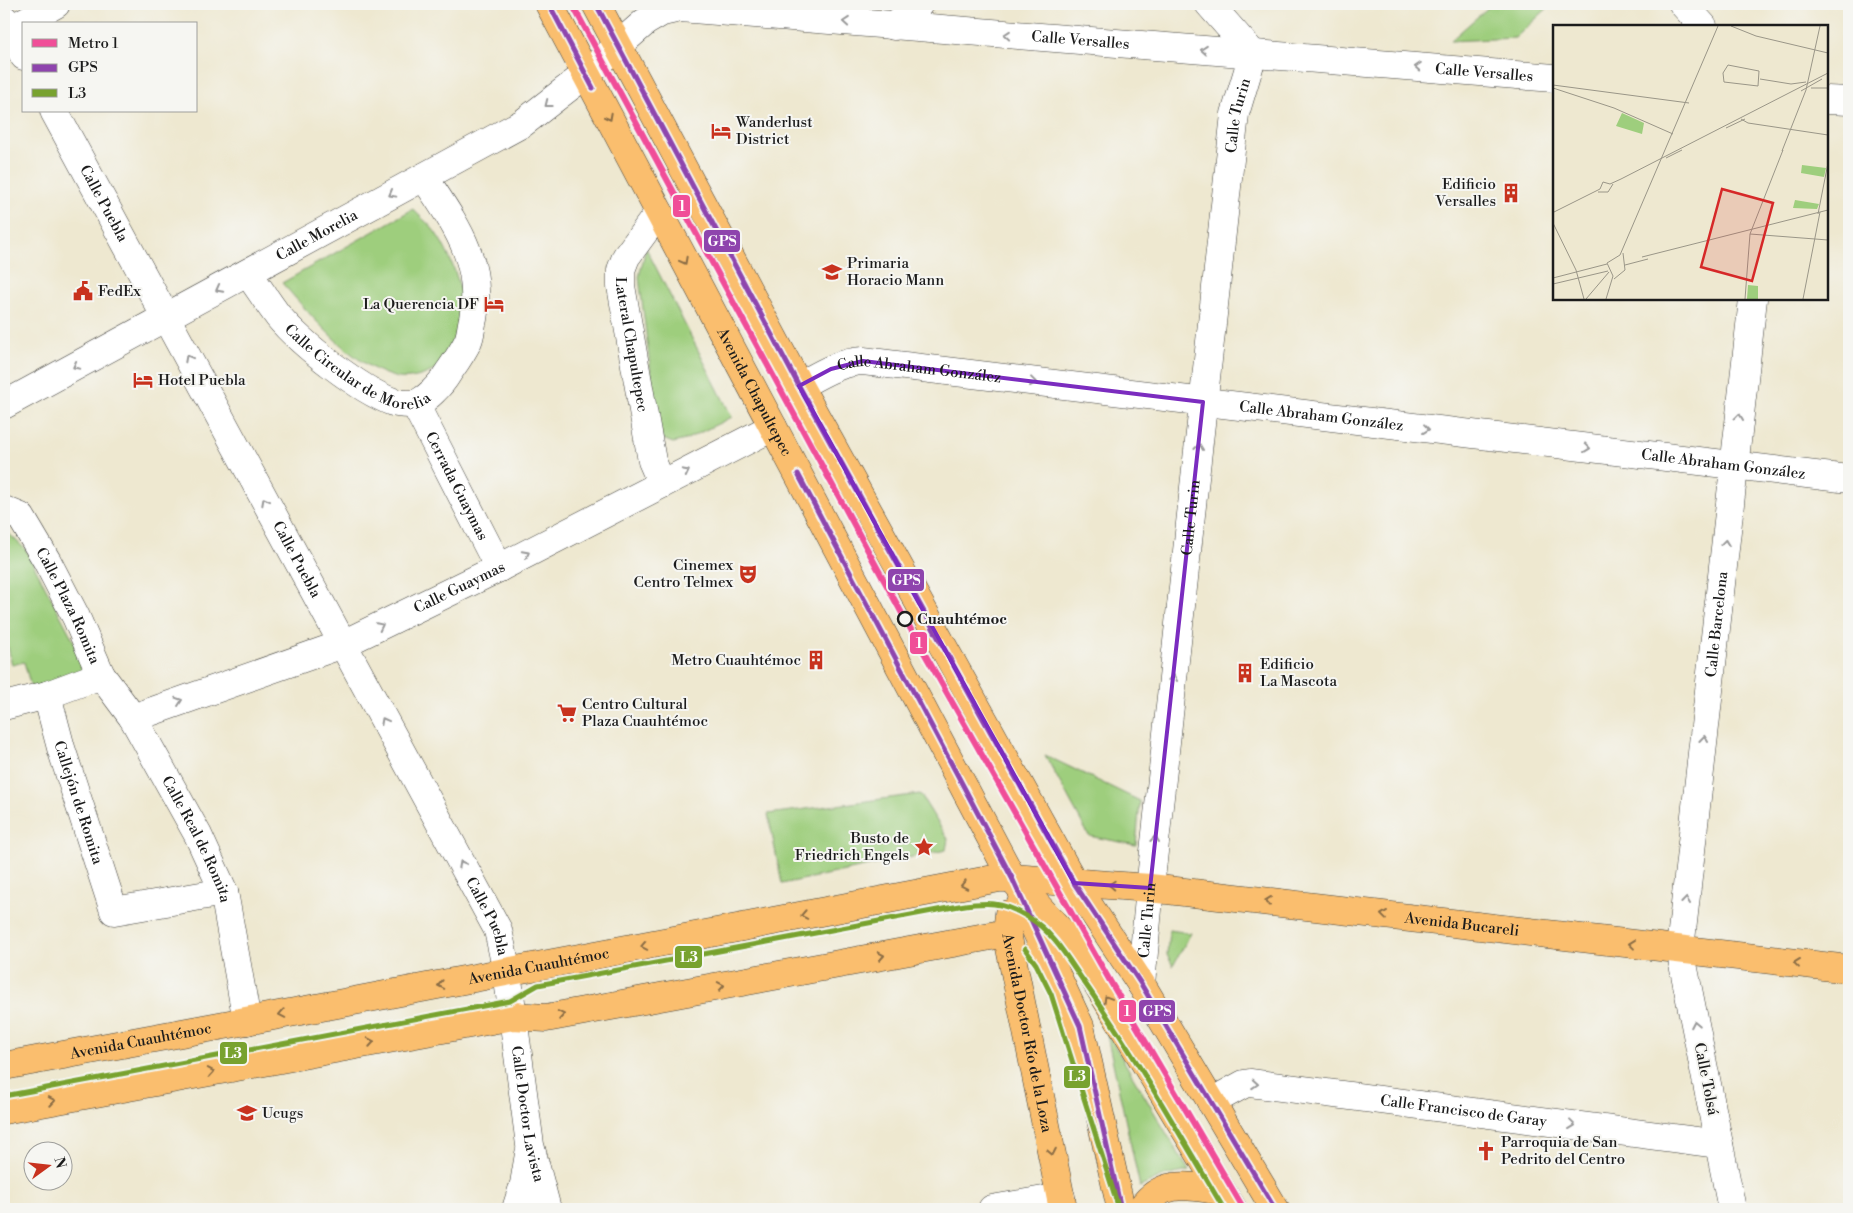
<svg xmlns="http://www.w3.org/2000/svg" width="1853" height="1213" font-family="'Libre Bodoni',serif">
<rect width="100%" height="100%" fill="#f6f6f2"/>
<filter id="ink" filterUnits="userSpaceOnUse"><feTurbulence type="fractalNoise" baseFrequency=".02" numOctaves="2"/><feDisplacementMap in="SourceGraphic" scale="10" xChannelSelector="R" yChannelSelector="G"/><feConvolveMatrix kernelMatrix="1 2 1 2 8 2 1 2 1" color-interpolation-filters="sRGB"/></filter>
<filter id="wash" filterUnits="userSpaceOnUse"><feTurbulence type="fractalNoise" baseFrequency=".0096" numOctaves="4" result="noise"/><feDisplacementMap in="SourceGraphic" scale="20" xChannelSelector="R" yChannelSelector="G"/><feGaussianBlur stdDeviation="1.12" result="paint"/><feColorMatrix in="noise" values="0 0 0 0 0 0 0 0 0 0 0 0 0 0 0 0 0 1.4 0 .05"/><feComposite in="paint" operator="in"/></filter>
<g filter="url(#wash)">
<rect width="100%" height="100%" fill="#eee8d0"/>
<g fill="#9ece7d" stroke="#5d754c">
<path d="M1492,4H1552L1515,38L1450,41Z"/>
<path d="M413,209C419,216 426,221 432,228C451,251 471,306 462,335C458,348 447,359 437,368C426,376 407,381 394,377C351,365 311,315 282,283Z"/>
<path d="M646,248L732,417L685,440L673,443L663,439L658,430L639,277Z"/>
<path d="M4,529L26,550L91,674L32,691L24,662L12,665L8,647L4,648Z"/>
<path d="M1045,755L1140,801L1136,845L1089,836Z"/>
<path d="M920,794L948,839L946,850L782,884L768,814Z"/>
<path d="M1169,930L1191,933L1173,966L1167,955Z"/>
<path d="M1106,1031L1189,1171L1164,1176L1140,1187Z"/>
</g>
</g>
<g filter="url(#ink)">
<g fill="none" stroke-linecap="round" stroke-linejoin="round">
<defs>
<g id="minor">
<path d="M1683,4L1703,26"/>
<path d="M4,19L24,56"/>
<path d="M894,26L919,4"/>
<path d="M4,33L56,4"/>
<path d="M1827,100L1849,101"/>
<path id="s1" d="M54,111L498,930L507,972L530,1145L547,1209"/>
<path id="s2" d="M659,212L626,257L621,270V286L652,461L662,484"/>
<path id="s3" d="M248,273C258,287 268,303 278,316C301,344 360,390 393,402C398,404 406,404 412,404C424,404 442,383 448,373C455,363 463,352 468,341C471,334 471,326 473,319C484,261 454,223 424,177"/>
<path id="s4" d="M799,386C819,375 839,362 863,361L1849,479"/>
<path id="s5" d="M415,404L499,568"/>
<path id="s6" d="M4,405L523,123L586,74L645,22L662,12L680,8L1554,78"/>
<path id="s7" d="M4,510L21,517L47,561L76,617L101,675L47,695L4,706"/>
<path id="s8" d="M101,675L133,718L198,835L224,892L247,1021"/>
<path id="s9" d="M47,695L61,748L114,911L224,892"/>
<path id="s10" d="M133,718L343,644L499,568L773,427"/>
<path id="s11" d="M1141,984L1150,888L1235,114L1253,54L1209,4"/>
<path id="s12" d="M1211,1102L1244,1084L1250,1083L1719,1144"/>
<path d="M516,1209L524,1184L529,1154"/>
<path d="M992,1209L1061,1197"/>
<path id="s13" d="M1732,1209L1680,949L1753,299"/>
</g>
<g id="major">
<path id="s14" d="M549,4L1012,878L1075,947L1233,1209"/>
<path d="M596,4L799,386L1074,883L1141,984L1275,1209"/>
<path d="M1022,900L1080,1026L1121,1209"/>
<path id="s15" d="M1009,914L1007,933L1063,1209"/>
<path id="s16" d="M4,1066C336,1005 667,942 999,878H1012L1150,888L1849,969"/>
<path d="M4,1110L513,1016L546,1018L1007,933"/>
<path d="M1141,1209C1162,1178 1190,1186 1222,1191"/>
</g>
</defs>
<use href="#minor" stroke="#3c3b37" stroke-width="29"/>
<use href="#major" stroke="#3c3b37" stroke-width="29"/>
<use href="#minor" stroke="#fff" stroke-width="28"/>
<use href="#major" stroke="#fabe6e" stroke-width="28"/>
<defs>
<g id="bus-1">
<path d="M549,4L593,88"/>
<path d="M596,4L799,386L1074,883L1141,984L1275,1209"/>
<path d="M798,474L1012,878L1080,1026L1121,1209"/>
</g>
<g id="bus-2">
<path d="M1025,949L1036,964L1051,994L1119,1209"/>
<path d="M4,1096L510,1001L538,985L959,906C987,902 1002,901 1028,917C1052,931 1067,957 1082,979C1134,1053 1178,1132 1224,1209"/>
</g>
</defs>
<use href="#bus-1" stroke="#f6f6f2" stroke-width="9"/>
<use href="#bus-2" stroke="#f6f6f2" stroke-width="9"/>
<use href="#bus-1" stroke="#8e44ad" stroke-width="5"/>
<use href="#bus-2" stroke="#78a22f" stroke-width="5"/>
<defs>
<path id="metro-1" d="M572,4L905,619L1110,981L1244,1209"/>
</defs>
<use href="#metro-1" stroke="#f6f6f2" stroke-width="10"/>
<use href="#metro-1" stroke="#f04e98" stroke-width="6"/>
</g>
<defs><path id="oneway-chevron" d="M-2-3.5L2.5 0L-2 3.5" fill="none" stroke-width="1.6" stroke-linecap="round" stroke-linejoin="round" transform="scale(1.25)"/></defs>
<g stroke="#999">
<use href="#oneway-chevron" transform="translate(846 22) rotate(-175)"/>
<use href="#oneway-chevron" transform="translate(1007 35) rotate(-175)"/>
<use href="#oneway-chevron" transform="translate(1204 50) rotate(-175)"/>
<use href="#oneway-chevron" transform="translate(1418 67) rotate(-176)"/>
<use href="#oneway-chevron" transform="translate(548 104) rotate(142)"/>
<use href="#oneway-chevron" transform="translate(392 194) rotate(151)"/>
<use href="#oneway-chevron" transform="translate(219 289) rotate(152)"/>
<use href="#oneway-chevron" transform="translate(188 358) rotate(-118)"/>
<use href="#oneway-chevron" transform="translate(76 366) rotate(152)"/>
<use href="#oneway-chevron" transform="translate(1033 382) rotate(7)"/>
<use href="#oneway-chevron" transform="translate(1739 417) rotate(-84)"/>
<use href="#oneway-chevron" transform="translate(1426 429) rotate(7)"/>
<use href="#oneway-chevron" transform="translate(1199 447) rotate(-84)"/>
<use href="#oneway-chevron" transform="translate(1587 448) rotate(7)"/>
<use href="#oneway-chevron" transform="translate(686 472) rotate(-27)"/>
<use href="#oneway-chevron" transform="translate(265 501) rotate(-118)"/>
<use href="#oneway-chevron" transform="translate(1725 543) rotate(-84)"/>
<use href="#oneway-chevron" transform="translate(526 554) rotate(-27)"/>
<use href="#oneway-chevron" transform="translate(380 626) rotate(-26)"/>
<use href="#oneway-chevron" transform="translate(1173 678) rotate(-84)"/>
<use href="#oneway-chevron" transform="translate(179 701) rotate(-19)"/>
<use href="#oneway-chevron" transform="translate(384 721) rotate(-118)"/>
<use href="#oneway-chevron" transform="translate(1704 739) rotate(-84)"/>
<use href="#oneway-chevron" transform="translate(1155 839) rotate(-83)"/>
<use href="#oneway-chevron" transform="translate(462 864) rotate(-118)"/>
<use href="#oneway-chevron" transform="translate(1686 901) rotate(-84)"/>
<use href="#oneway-chevron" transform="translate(1695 1024) rotate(-101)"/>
<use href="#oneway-chevron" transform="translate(1255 1084) rotate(4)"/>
<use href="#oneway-chevron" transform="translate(1572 1125) rotate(7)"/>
</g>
<g stroke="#8b6d45">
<use href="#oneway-chevron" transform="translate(609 117) rotate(62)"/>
<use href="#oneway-chevron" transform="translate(684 261) rotate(62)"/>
<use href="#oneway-chevron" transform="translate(964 885) rotate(169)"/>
<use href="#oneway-chevron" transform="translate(1112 885) rotate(-177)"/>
<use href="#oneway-chevron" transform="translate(1268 901) rotate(-173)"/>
<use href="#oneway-chevron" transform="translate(804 915) rotate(169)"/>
<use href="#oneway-chevron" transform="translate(1384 915) rotate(-173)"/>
<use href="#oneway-chevron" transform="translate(1632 944) rotate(-173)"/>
<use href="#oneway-chevron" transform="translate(644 946) rotate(169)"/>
<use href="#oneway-chevron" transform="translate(881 956) rotate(-10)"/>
<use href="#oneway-chevron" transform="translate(1797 963) rotate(-173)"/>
<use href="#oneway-chevron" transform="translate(441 985) rotate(169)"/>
<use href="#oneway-chevron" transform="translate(721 986) rotate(-10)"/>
<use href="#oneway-chevron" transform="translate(1107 999) rotate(-121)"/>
<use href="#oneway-chevron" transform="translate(282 1014) rotate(169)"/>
<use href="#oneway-chevron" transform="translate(561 1015) rotate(-10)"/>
<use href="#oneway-chevron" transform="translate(371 1042) rotate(-10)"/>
<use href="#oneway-chevron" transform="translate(211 1072) rotate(-10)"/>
<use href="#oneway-chevron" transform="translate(52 1101) rotate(-10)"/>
<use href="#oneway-chevron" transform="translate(1052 1152) rotate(79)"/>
</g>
</g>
<path fill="none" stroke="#7b2cbf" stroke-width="4" stroke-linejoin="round" d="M863,361L1203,402L1150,888L1074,883L799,386L831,369Z"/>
<defs>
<symbol id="hotel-bare" viewBox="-9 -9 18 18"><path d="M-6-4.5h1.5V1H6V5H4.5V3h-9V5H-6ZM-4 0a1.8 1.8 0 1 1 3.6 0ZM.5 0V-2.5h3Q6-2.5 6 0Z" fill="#c8321e" stroke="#f6f6f2" stroke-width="2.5" paint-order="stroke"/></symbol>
<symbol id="building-bare" viewBox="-9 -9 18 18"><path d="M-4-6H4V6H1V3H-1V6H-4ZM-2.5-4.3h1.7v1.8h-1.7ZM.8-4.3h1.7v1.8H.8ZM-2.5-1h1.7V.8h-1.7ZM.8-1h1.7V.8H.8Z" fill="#c8321e" stroke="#f6f6f2" stroke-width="2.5" paint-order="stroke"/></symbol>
<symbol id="school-bare" viewBox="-9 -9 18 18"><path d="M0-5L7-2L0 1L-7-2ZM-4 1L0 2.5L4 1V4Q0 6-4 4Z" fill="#c8321e" stroke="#f6f6f2" stroke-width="2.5" paint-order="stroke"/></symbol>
<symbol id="civic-bare" viewBox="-9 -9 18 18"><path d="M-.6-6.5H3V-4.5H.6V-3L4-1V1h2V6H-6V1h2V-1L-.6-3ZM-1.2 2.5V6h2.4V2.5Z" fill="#c8321e" stroke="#f6f6f2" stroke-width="2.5" paint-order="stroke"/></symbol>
<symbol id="theatre-bare" viewBox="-9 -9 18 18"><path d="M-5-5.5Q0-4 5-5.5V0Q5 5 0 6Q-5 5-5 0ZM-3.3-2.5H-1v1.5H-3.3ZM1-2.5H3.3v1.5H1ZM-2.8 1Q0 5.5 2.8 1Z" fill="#c8321e" stroke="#f6f6f2" stroke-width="2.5" paint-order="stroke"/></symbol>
<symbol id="supermarket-bare" viewBox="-9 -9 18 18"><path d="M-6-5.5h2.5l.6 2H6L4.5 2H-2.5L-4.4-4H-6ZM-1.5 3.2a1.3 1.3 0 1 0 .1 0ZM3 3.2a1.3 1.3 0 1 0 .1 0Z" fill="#c8321e" stroke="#f6f6f2" stroke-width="2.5" paint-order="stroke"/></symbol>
<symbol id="sight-bare" viewBox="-9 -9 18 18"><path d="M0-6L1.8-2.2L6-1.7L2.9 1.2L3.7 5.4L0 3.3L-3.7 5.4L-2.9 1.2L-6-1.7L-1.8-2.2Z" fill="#c8321e" stroke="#f6f6f2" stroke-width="2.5" paint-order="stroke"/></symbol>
<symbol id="university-bare" viewBox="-9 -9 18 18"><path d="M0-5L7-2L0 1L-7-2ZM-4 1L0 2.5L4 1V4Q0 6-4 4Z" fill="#c8321e" stroke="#f6f6f2" stroke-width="2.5" paint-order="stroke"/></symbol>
<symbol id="church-bare" viewBox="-9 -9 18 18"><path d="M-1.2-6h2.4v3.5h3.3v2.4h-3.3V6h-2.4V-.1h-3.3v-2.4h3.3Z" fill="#c8321e" stroke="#f6f6f2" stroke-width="2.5" paint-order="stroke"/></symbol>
</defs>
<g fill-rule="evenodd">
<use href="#hotel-bare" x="707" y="117" width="28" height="28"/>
<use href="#building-bare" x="1497" y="179" width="28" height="28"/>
<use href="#school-bare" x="818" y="258" width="28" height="28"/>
<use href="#civic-bare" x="69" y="277" width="28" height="28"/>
<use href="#hotel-bare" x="480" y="290" width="28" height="28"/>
<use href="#hotel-bare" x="129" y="366" width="28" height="28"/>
<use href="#theatre-bare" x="734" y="560" width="28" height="28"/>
<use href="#building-bare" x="802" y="646" width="28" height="28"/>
<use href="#building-bare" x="1231" y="659" width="28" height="28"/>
<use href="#supermarket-bare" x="553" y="699" width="28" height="28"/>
<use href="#sight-bare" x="910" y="833" width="28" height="28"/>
<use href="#university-bare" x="233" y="1099" width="28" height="28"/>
<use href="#church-bare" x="1472" y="1137" width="28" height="28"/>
</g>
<circle fill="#f6f6f2" stroke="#1c1c1c" stroke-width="2.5" cx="905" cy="619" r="7"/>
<g text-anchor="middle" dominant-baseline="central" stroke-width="4" stroke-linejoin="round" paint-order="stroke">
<g font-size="15" fill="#1c1c1c" stroke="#f6f6f2">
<text stroke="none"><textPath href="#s6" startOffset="1189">Calle Versalles</textPath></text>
<text stroke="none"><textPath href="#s6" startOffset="1594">Calle Versalles</textPath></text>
<text stroke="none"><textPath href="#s11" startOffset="874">Calle Turin</textPath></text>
<text stroke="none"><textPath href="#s1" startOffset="105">Calle Puebla</textPath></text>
<text stroke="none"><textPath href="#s6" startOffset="356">Calle Morelia</textPath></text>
<text stroke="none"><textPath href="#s2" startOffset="145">Lateral Chapultepec</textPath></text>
<text stroke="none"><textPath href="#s3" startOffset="151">Calle Circular de Morelia</textPath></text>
<text stroke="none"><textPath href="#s4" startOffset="126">Calle Abraham González</textPath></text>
<text stroke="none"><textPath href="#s14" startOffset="439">Avenida Chapultepec</textPath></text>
<text stroke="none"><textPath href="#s4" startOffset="531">Calle Abraham González</textPath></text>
<text stroke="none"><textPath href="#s4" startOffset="936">Calle Abraham González</textPath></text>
<text stroke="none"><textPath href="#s5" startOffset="92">Cerrada Guaymas</textPath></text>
<text stroke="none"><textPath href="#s11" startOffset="469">Calle Turin</textPath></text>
<text stroke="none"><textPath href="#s1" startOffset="510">Calle Puebla</textPath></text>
<text stroke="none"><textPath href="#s10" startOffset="352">Calle Guaymas</textPath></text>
<text stroke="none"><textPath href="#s7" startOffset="119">Calle Plaza Romita</textPath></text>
<text stroke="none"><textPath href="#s13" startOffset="592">Calle Barcelona</textPath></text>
<text stroke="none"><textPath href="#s9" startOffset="112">Callejón de Romita</textPath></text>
<text stroke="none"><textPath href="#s8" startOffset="191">Calle Real de Romita</textPath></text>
<text stroke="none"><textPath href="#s1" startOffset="915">Calle Puebla</textPath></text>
<text stroke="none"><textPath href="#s11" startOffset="64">Calle Turin</textPath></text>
<text stroke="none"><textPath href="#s16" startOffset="1478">Avenida Bucareli</textPath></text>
<text stroke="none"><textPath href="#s16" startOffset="544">Avenida Cuauhtémoc</textPath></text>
<text stroke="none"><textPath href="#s15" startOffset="121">Avenida Doctor Río de la Loza</textPath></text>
<text stroke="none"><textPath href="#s16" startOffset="139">Avenida Cuauhtémoc</textPath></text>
<text transform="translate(1706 1079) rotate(79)">Calle Tolsá</text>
<text stroke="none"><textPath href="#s12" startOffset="259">Calle Francisco de Garay</textPath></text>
<text stroke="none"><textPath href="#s1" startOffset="1118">Calle Doctor Lavista</textPath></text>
</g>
<g font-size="15" fill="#1c1c1c" stroke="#f6f6f2" text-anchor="start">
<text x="736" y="122">Wanderlust<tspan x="736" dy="17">District</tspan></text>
<text x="1496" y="184" text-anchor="end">Edificio<tspan x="1496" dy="17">Versalles</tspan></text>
<text x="847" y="263">Primaria<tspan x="847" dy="17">Horacio Mann</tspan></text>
<text x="98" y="291">FedEx</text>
<text x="479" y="304" text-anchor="end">La Querencia DF</text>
<text x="158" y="380">Hotel Puebla</text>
<text x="733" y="565" text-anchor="end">Cinemex<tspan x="733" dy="17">Centro Telmex</tspan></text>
<text x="801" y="660" text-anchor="end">Metro Cuauhtémoc</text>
<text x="1260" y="664">Edificio<tspan x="1260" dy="17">La Mascota</tspan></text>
<text x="582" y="704">Centro Cultural<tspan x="582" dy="17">Plaza Cuauhtémoc</tspan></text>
<text x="909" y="838" text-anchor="end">Busto de<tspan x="909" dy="17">Friedrich Engels</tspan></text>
<text x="262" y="1113">Ucugs</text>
<text x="1501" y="1142">Parroquia de San<tspan x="1501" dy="17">Pedrito del Centro</tspan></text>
</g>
<g font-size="15" font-weight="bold" fill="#1c1c1c" stroke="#f6f6f2" text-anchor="start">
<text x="917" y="619">Cuauhtémoc</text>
</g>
</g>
<g transform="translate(1553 25)">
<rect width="275" height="275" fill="#eee8d0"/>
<path d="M69,88L91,98L89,109L63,101ZM249,140L273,143L271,152L248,148ZM242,175L266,179L264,184L240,183ZM195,260L205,261V274H194Z" fill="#9ece7d"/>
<path fill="none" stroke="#9a9688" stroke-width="1" d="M178,1L203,11L275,28M175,40L206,46L205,61L171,57L170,48ZM207,54L238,59L253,57M0,60L136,78M0,63L61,83L120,109M258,63H275M248,66L269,54M188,94L195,98L275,110M173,103L192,94M229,126L253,65L267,1M113,133L129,125M45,167H55L60,159M1,187L47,164L50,157L57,159L68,154L275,48M265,189L275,138M0,198L23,245L31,274M197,209L275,215M89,232L275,185M72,240L95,234M0,253L54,239M61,254L72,245L70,228M0,259L55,246M33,274L56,247M53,274L60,251L54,238L67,230L165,1M192,274L197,209L230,125M250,274L267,187"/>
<path fill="#d62828" fill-opacity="0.15" stroke="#d62828" stroke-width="2.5" d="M169,164L220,178L199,256L148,242Z"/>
<rect width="275" height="275" fill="none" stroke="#1c1c1c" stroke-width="2.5"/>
</g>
<g stroke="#f6f6f2" stroke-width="2">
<rect x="672" y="194" width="19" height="24" rx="5" fill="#f04e98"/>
<rect x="703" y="229" width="38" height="24" rx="5" fill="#8e44ad"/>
<rect x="887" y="568" width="38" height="24" rx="5" fill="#8e44ad"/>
<rect x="909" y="631" width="19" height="24" rx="5" fill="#f04e98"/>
<rect x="674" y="945" width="29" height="24" rx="5" fill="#78a22f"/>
<rect x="1118" y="999" width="19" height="24" rx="5" fill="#f04e98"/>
<rect x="1138" y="999" width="38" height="24" rx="5" fill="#8e44ad"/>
<rect x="219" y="1041" width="29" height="24" rx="5" fill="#78a22f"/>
<rect x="1063" y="1065" width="28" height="24" rx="5" fill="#78a22f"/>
</g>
<g font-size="14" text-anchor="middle" font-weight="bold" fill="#fff">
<text x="682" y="211">1</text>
<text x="722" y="246">GPS</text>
<text x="906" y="585">GPS</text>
<text x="919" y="648">1</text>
<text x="689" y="962">L3</text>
<text x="1127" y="1016">1</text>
<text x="1157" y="1016">GPS</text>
<text x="233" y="1058">L3</text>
<text x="1077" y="1081">L3</text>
</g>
<rect width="1853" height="1213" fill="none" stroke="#f6f6f2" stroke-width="20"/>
<rect x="22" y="22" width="175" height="90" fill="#f6f6f2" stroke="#9f9f9c"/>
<rect x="32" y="39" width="25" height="8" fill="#f04e98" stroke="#9f9f9c"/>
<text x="68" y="48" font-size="15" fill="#1c1c1c">Metro 1</text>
<rect x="32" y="64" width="25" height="8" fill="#8e44ad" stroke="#9f9f9c"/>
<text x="68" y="72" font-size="15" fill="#1c1c1c">GPS</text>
<rect x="32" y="89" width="25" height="8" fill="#78a22f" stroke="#9f9f9c"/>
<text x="68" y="98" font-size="15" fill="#1c1c1c">L3</text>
<g transform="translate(48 1166) rotate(75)"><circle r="24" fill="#f6f6f2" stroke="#9f9f9c"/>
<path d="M0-4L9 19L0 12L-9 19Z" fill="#c8321e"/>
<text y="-8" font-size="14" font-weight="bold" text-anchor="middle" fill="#1c1c1c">N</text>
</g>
</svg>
